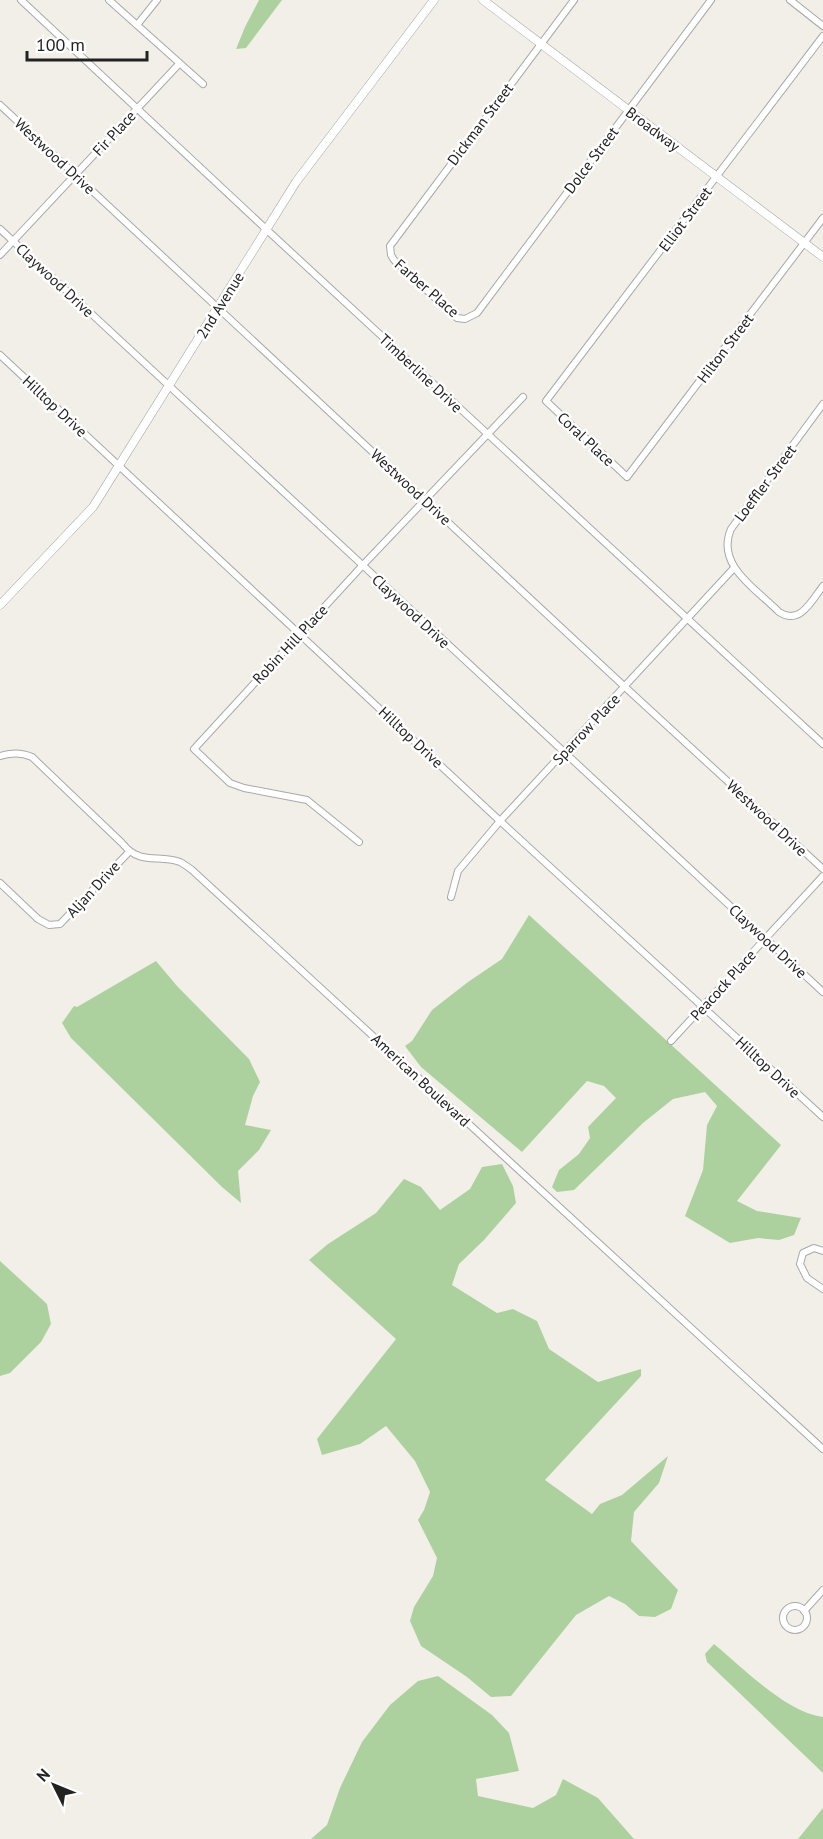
<svg xmlns="http://www.w3.org/2000/svg" width="823" height="1839" font-family="'PT Sans',sans-serif">
<rect width="100%" height="100%" fill="#f2efe9"/>
<g fill="#add19e">
<path d="M259,0H282L246,48L236,49L245,27Z"/>
<path d="M529,915L781,1145L737,1201L757,1211L801,1218L794,1235L779,1240L758,1238L730,1243L685,1216L703,1170L707,1125L717,1106L705,1092L673,1099L643,1123L574,1190L557,1192L552,1187L559,1170L579,1154L590,1138L588,1127L616,1098L604,1086L587,1081L522,1152L421,1067L405,1046L412,1041L432,1010L468,982L502,959Z"/>
<path d="M156,961L177,986L249,1059L260,1082L253,1096L245,1125L271,1130L259,1150L238,1171L241,1203L222,1187L71,1038L62,1023L74,1006L77,1007Z"/>
<path d="M502,1164L513,1186L516,1203L484,1240L459,1264L452,1285L497,1313L513,1309L537,1321L549,1349L598,1382L641,1369V1376L545,1480L592,1514L600,1504L622,1495L668,1456L659,1483L634,1512L631,1541L678,1590L671,1609L655,1617L639,1616L625,1604L609,1596L576,1615L511,1696L491,1697L467,1677L421,1646L410,1621L414,1607L433,1576L437,1558L418,1520L424,1510L430,1492L415,1461L386,1426L360,1444L322,1455L317,1439L396,1339L309,1260L328,1244L376,1213L404,1179L421,1187L440,1210L470,1189L482,1167Z"/>
<path d="M0,1261L47,1304L51,1324L41,1342L10,1373L0,1376Z"/>
<path d="M714,1644C743,1668 786,1712 823,1717V1773L707,1662L705,1654Z"/>
<path d="M438,1676L492,1715L509,1733L519,1771L476,1779L478,1796L533,1808L556,1795L563,1779L598,1798L634,1839H311L327,1825L340,1788L362,1742L390,1705L418,1681Z"/>
<path d="M823,1808V1839H798Z"/>
</g>
<g fill="none" stroke-linecap="round" stroke-linejoin="round">
<defs>
<g id="minor">
<path d="M21,0L267,230L823,744"/>
<path d="M109,0L203,84"/>
<path d="M574,0L390,246L391,255L394,260L457,318L465,319L477,313L711,0"/>
<path d="M790,0L823,26"/>
<path d="M137,25L157,0"/>
<path d="M823,36L546,401L627,477L823,218"/>
<path d="M0,105L625,687L823,869"/>
<path d="M0,229L823,992"/>
<path d="M0,255L179,64"/>
<path d="M0,355L500,821L823,1117"/>
<path d="M823,404L731,529C715,566 758,590 779,612C800,626 812,600 823,586"/>
<path d="M0,756C12,753 20,752 32,757L122,843C140,866 158,854 180,862C184,864 188,867 192,870L823,1449"/>
<path d="M359,842L307,800L244,788L230,783L194,749L362,566L523,397"/>
<path d="M0,883L38,919L49,925L60,924L129,852"/>
<path d="M451,897L458,871L500,821L733,569"/>
<path d="M671,1041L823,876"/>
<path d="M823,1251L814,1248L803,1253L800,1264L807,1278L823,1289"/>
<circle cx="795" cy="1618" r="12"/>
<path d="M804,1611L823,1590"/>
</g>
<g id="tertiary">
<path d="M483,0L823,257"/>
<path d="M0,605L93,507L296,182L434,0"/>
</g>
</defs>
<use href="#minor" stroke="#a9a9a9" stroke-width="8"/>
<use href="#tertiary" stroke="#a9a9a9" stroke-width="9"/>
<use href="#minor" stroke="#fff" stroke-width="6"/>
<use href="#tertiary" stroke="#fff" stroke-width="8"/>
</g>
<g text-anchor="middle" dominant-baseline="central" stroke-width="5" stroke-linejoin="round" paint-order="stroke">
<g font-size="15" fill="#222" stroke="#fff">
<text transform="translate(480 124) rotate(-53)">Dickman Street</text>
<text transform="translate(653 129) rotate(37)">Broadway</text>
<text transform="translate(114 133) rotate(-47)">Fir Place</text>
<text transform="translate(55 156) rotate(43)">Westwood Drive</text>
<text transform="translate(591 160) rotate(-53)">Dolce Street</text>
<text transform="translate(685 219) rotate(-53)">Elliot Street</text>
<text transform="translate(55 280) rotate(43)">Claywood Drive</text>
<text transform="translate(427 288) rotate(41)">Farber Place</text>
<text transform="translate(220 305) rotate(-58)">2nd Avenue</text>
<text transform="translate(725 348) rotate(-53)">Hilton Street</text>
<text transform="translate(421 373) rotate(43)">Timberline Drive</text>
<text transform="translate(55 406) rotate(43)">Hilltop Drive</text>
<text transform="translate(586 439) rotate(43)">Coral Place</text>
<text transform="translate(765 483) rotate(-53)">Loeffler Street</text>
<text transform="translate(411 487) rotate(43)">Westwood Drive</text>
<text transform="translate(411 611) rotate(43)">Claywood Drive</text>
<text transform="translate(290 644) rotate(-47)">Robin Hill Place</text>
<text transform="translate(586 729) rotate(-47)">Sparrow Place</text>
<text transform="translate(411 737) rotate(43)">Hilltop Drive</text>
<text transform="translate(767 818) rotate(43)">Westwood Drive</text>
<text transform="translate(93 889) rotate(-47)">Aljan Drive</text>
<text transform="translate(768 941) rotate(43)">Claywood Drive</text>
<text transform="translate(723 985) rotate(-48)">Peacock Place</text>
<text transform="translate(768 1067) rotate(43)">Hilltop Drive</text>
<text transform="translate(421 1080) rotate(43)">American Boulevard</text>
</g>
</g>
<g transform="translate(54 1785) rotate(313)" stroke="#ffffff" stroke-width="4.5" paint-order="stroke">
<path d="M0-4.5L10 22L0 15L-10 22Z" fill="#222222"/>
<text y="-9" font-size="16" font-weight="bold" text-anchor="middle" fill="#222222">N</text>
</g>
<path d="M27 51v9h120v-9" fill="none" stroke="#222222" stroke-width="3"/>
<text x="36" y="51" font-size="18" fill="#222222" stroke="#ffffff" stroke-width="4.5" paint-order="stroke">100 m</text>
</svg>
